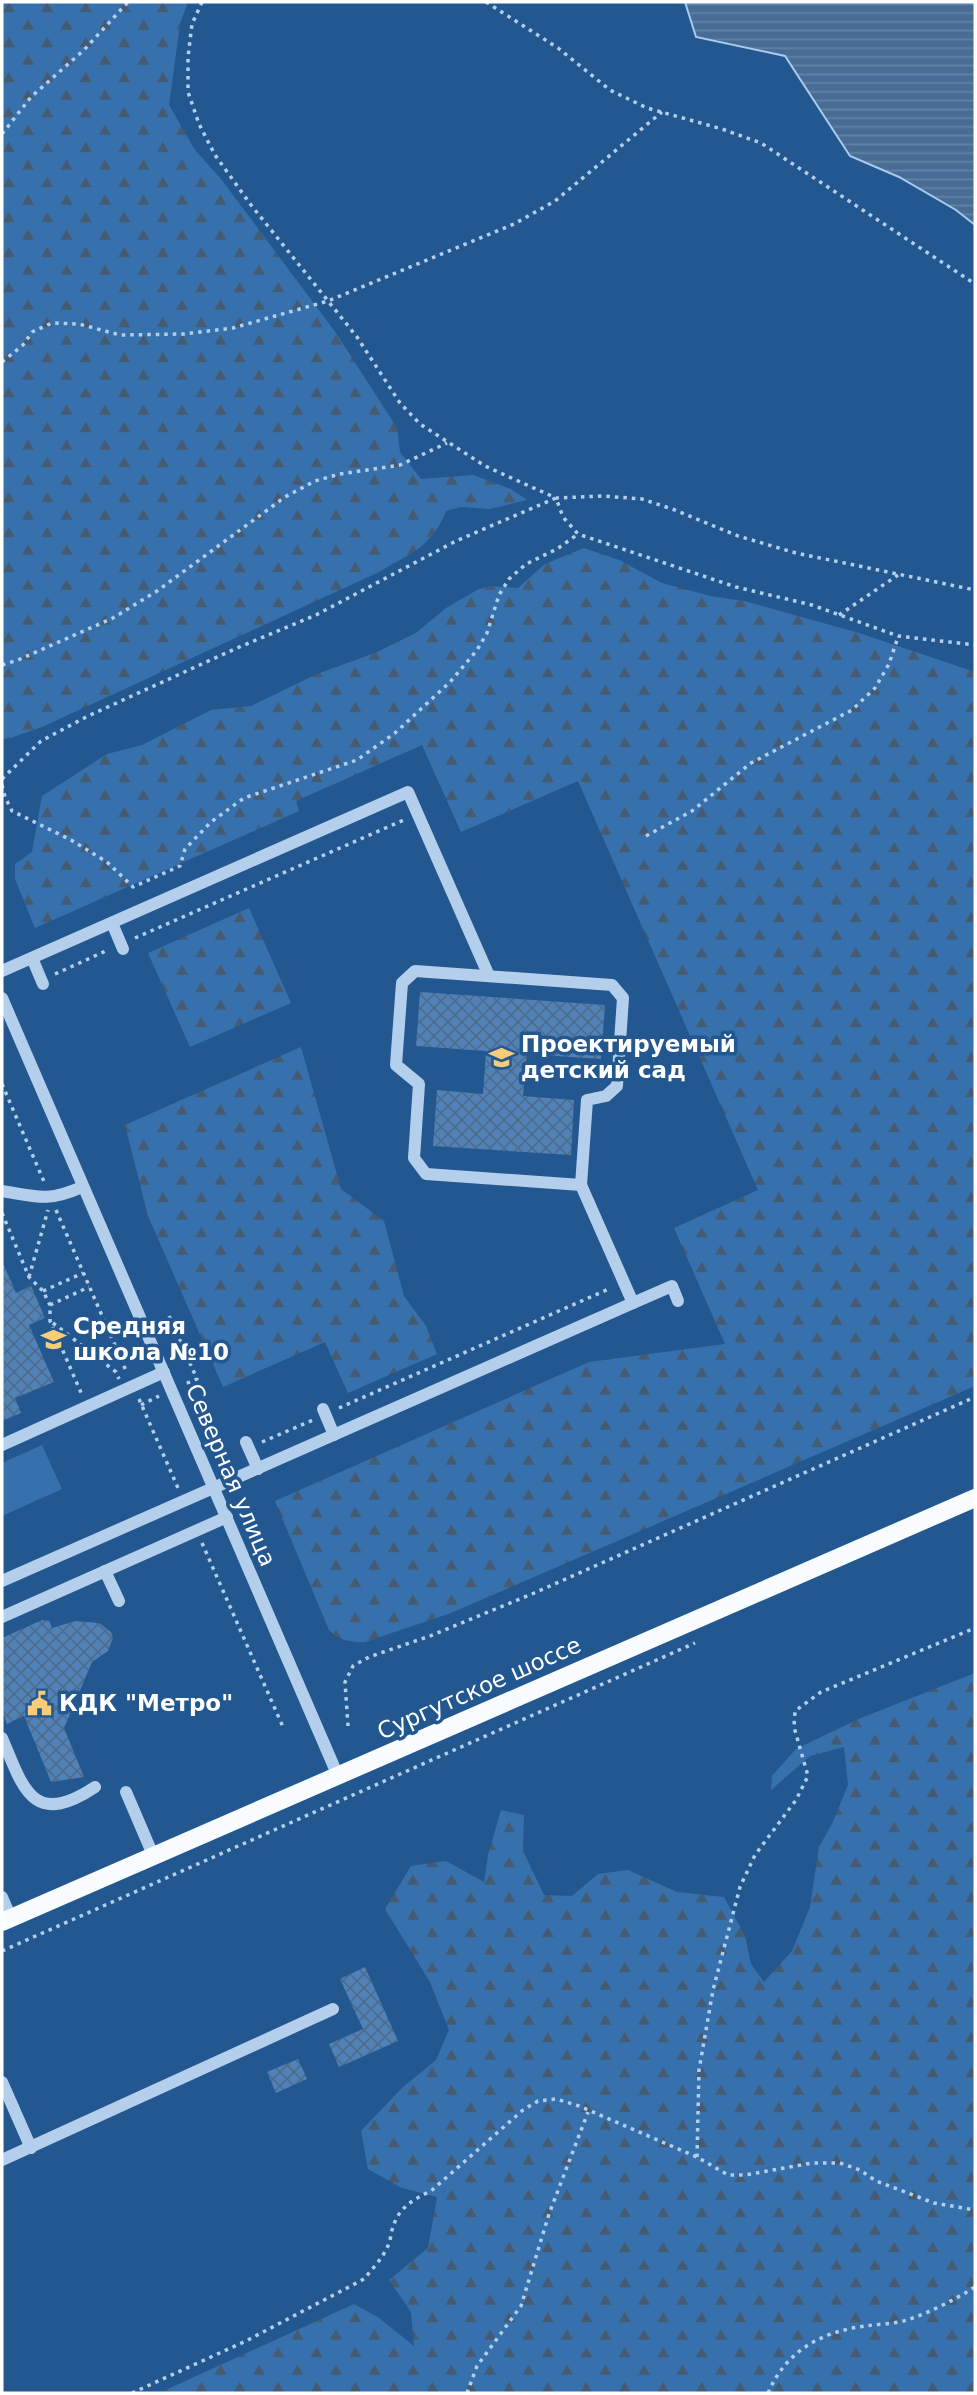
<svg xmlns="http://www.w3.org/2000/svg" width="977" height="2395" font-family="'DejaVu Sans',sans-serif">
<defs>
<pattern id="forest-firs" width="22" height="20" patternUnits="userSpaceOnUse" patternTransform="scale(1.75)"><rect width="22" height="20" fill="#3771ad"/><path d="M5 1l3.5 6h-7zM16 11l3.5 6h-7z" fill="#445b73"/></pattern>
<pattern id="water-rules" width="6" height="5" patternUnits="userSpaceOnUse" patternTransform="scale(1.75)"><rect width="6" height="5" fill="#486c94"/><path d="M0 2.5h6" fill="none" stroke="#6382a4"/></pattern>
<pattern id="building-cross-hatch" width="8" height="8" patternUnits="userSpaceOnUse" patternTransform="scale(1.75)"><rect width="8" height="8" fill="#5082b8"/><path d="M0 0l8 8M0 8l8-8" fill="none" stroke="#4e6c8d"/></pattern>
</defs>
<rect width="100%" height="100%" fill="#235790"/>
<path fill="#3771ad" d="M42,1445L62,1489L2,1516V1463Z"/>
<g fill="url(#forest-firs)">
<path d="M2,2H188L180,24L169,105L195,150L221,179L336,333L397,428L400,452L421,479L473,475L511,489L527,500L490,509L461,507L446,511C432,547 411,553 379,572L42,727L10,738L2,739Z"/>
<path d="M584,548L619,560L662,583L710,596L744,601L859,633L975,672V1386L451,1613L365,1642C350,1642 340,1641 329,1630L275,1501L589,1362L725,1344L674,1228L758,1190L578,781L461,832L422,745L296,801L299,811L35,928L15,879V864L32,852L42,796L107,754L142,745L211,710L251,706L317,674L375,653L416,633L446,608L477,590L490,586L518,588L545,564Z"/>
<path d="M249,908L291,1003L190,1047L148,953Z"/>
<path d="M301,1047L341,1189L384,1221L404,1296L426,1326L437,1354L348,1393L325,1342L223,1387L148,1216L125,1125Z"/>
<path d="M975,1673V2393H159L354,2304L379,2318L414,2346L411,2312L389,2280L428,2248L437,2197L402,2188L368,2169L361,2131L402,2088L436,2060L449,2030L430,1982L385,1909L411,1866L446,1861L484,1882L488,1855L501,1810L524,1815L523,1851L544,1895L572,1896L598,1874L628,1870L677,1892L724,1897L745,1936L751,1964L764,1982L792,1951L810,1907L819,1847L832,1824L848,1785L844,1747L810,1756L771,1790L772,1776L796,1749L861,1718Z"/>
</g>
<path fill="url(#water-rules)" stroke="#a8cbed" stroke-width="2" d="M685,2H975V225L956,210L899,177L850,156L785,56L696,37Z"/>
<g fill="url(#building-cross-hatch)">
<path d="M420,992L605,1005L601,1059L527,1054L523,1096L574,1100L571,1155L433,1146L437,1090L483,1094L486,1051L416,1046Z"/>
<path d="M2,1261L16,1293L31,1286L45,1318L29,1325L54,1382L15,1398L21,1413L2,1421Z"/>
<path d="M42,1620L49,1621L52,1628L75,1621L99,1623L111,1632L113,1638L108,1651L92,1662L64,1728L84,1777L51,1782L24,1716L7,1724L2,1711V1638Z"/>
<path d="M365,1967L398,2041L339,2067L329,2044L363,2029L340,1979Z"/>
<path d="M298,2059L307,2079L276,2093L267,2072Z"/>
</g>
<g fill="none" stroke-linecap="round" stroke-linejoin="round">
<g stroke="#b4cfec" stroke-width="3.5" stroke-dasharray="3.5 5" stroke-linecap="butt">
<path d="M202,2L192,24L188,57V92L199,124L215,155L251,205L357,337L400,403L420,424L485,466L556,498L603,496L642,499L675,510L738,536L796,553L975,590"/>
<path d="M486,2L558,48L610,90L647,108L722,129L761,143L975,284"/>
<path d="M2,134L31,97L84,50L128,2"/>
<path d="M2,362L23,345L32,332L52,323L79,324L120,335L184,334L233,328L328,301L514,224L555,201L662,112"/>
<path d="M839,615L898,575"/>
<path d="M2,665L18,660L113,618L157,591L285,497L315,481L340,474L400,465L447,443"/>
<path d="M2,779L41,741L88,716L237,648L316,615L456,541L556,498L563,517L578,534L736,587L812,605L898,636L975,645"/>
<path d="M2,785L5,797L12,811L71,840L107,862L133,887L180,866L185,849L211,822L244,798L357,760L395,733L450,682L477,650L487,633L499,595L509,579L526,564L557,549L578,534"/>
<path d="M646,836L692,811L751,763L852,710L875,688L889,664L898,637"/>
<path d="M135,938L406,819"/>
<path d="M55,974L108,950"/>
<path d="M2,1084L45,1184"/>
<path d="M56,1210L127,1373"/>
<path d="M2,1213L29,1277L43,1291L50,1305V1321L82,1395"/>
<path d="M29,1277L48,1210"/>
<path d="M43,1291L83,1273"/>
<path d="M50,1305L89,1287"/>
<path d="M169,1316L197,1379L185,1384"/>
<path d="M53,1323L116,1372L119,1379"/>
<path d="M139,1399L178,1488"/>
<path d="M141,1405L159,1396"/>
<path d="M339,1408L611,1288"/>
<path d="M262,1442L313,1420"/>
<path d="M202,1543L283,1727"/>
<path d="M348,1726L345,1682L353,1666L369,1657L430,1636L532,1594L975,1397"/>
<path d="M2,1951L695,1643"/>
<path d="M697,2157L699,2070L713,1990L740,1887L755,1855L796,1800L808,1776L794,1727L795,1711L821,1692L975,1628"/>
<path d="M132,2393L246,2341L364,2279C373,2268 384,2257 389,2243C391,2238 391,2232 393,2227C399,2207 414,2199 431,2191L523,2110L538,2101L556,2099L579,2106L697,2157L728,2175H745L812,2163H840L860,2170L876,2181L934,2203L975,2210"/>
<path d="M467,2393L477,2366L521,2306L549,2214L588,2112"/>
<path d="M768,2393C786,2351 821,2332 865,2326C878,2324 894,2324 907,2320C931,2312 954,2300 975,2287"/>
</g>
<g stroke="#b4cfec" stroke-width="12">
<path d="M112,923L123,949"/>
<path d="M32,958L43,984"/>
<path d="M2,971L408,792L489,976"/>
<path d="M415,971L612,985L623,998L617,1086L606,1096L587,1100L581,1185L426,1174L414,1158L419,1084L396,1065L402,983Z"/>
<path d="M2,998L338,1776"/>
<path d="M2,1191C38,1197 48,1202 82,1187"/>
<path d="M633,1303L672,1286L678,1301"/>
<path d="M323,1409L334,1435"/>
<path d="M246,1442L258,1469"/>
<path d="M2,1445L164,1372"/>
<path d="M105,1571L119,1601"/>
<path d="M2,1581L633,1303L581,1185"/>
<path d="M2,1617L227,1517"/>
<path d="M2,1738C23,1787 32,1829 95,1787"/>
<path d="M126,1792L153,1855"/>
<path d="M2,1897L11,1918"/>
<path d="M2,2082L31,2148"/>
<path d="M2,2160L333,2009"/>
</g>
<path stroke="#f9fcff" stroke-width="18" d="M2,1922L975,1498"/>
</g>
<defs>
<symbol id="school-bare" viewBox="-9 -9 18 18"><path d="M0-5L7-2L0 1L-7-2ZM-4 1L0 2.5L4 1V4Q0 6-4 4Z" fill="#f7cd77" stroke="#235790" stroke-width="2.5" paint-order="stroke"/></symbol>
<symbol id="civic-bare" viewBox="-9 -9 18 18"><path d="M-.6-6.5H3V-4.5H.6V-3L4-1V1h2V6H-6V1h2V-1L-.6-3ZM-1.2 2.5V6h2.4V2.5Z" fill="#f7cd77" stroke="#235790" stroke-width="2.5" paint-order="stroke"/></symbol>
</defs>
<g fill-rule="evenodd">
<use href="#school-bare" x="484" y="1040" width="35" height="35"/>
<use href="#school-bare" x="36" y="1322" width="35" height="35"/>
<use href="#civic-bare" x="22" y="1686" width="35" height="35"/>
</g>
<g text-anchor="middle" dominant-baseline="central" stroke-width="7" stroke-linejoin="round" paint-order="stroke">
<g font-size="23" font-weight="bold" fill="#fff" stroke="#235790" text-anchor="start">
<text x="521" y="1044">Проектируемый<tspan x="521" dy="26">детский сад</tspan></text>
<text x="73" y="1326">Средняя<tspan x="73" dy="26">школа №10</tspan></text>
<text x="59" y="1703">КДК "Метро"</text>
</g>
<g font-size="23" fill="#fff" stroke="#235790">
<text transform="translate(231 1475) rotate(67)">Северная улица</text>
<text transform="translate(479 1688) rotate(-24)">Сургутское шоссе</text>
</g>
</g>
<rect width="977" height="2395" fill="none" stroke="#ffffff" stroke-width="7"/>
</svg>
